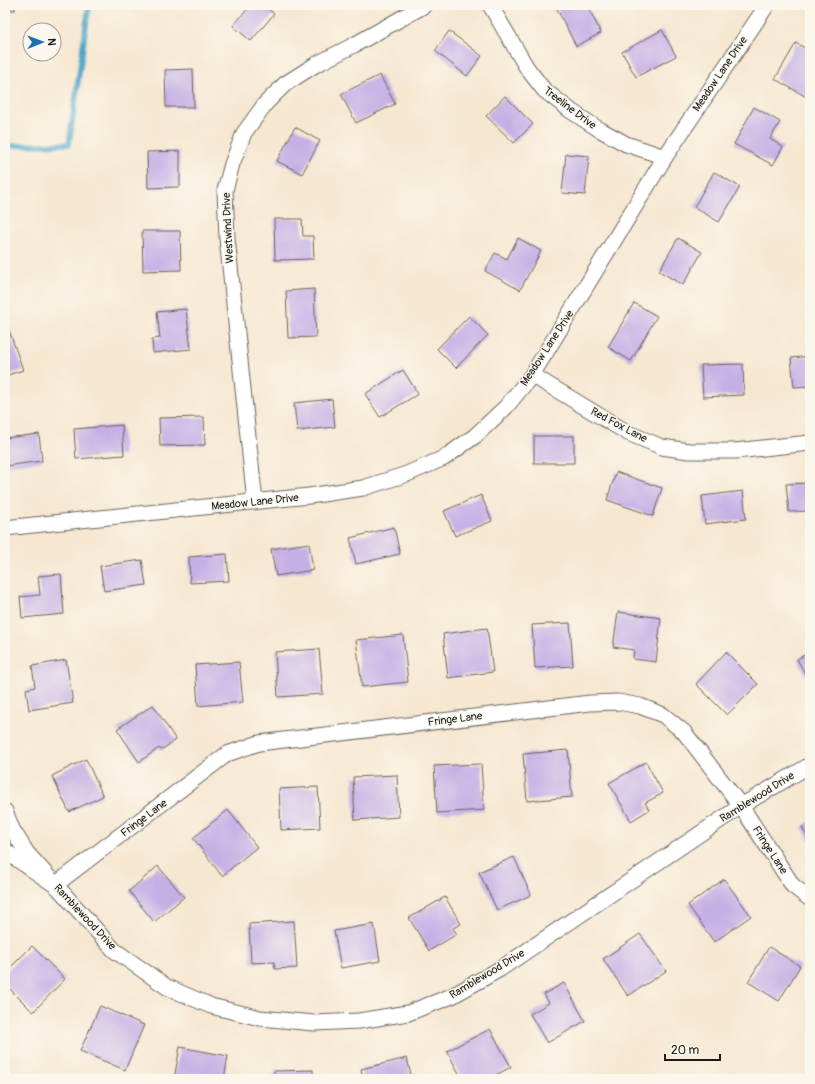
<svg xmlns="http://www.w3.org/2000/svg" width="815" height="1084" font-family="Pangolin,sans-serif">
<rect width="100%" height="100%" fill="#fbf7ec"/>
<filter id="ink" filterUnits="userSpaceOnUse"><feTurbulence type="fractalNoise" baseFrequency=".025" numOctaves="2"/><feDisplacementMap in="SourceGraphic" scale="8" xChannelSelector="R" yChannelSelector="G"/><feConvolveMatrix kernelMatrix="1 2 1 2 8 2 1 2 1" color-interpolation-filters="sRGB"/></filter>
<filter id="wash" filterUnits="userSpaceOnUse"><feTurbulence type="fractalNoise" baseFrequency=".012" numOctaves="4" result="noise"/><feDisplacementMap in="SourceGraphic" scale="16" xChannelSelector="R" yChannelSelector="G"/><feGaussianBlur stdDeviation="0.9" result="paint"/><feColorMatrix in="noise" values="0 0 0 0 0 0 0 0 0 0 0 0 0 0 0 0 0 1.4 0 .05"/><feComposite in="paint" operator="in"/></filter>
<g filter="url(#wash)">
<rect width="100%" height="100%" fill="#f6e7d1"/>
<g fill="none" stroke-linecap="round" stroke-linejoin="round">
<path stroke="#4ea6cb" stroke-width="5.5" d="M5,146L69,144L89,5"/>
</g>
<g id="blocks">
<g fill="#c5b0e5">
<rect x="5" y="5" width="10" height="5"/>
<path d="M251,5H264L274,14L251,41L233,26Z"/>
<path d="M555,5H587L601,33L576,46Z"/>
<path d="M662,30L676,56L636,77L622,52Z"/>
<path d="M449,31L482,56L467,76L435,51Z"/>
<path d="M796,43L810,51V72L808,75L810,77V99L775,79Z"/>
<path d="M193,69L194,107H166L165,70Z"/>
<path d="M380,75L395,104L356,123L341,94Z"/>
<path d="M505,96L533,124L514,143L486,116Z"/>
<path d="M754,107L780,122L770,139L783,147L773,165L734,144Z"/>
<path d="M295,127L320,141L302,174L277,161Z"/>
<path d="M180,151V187L148,188L147,152Z"/>
<path d="M566,154L589,156L585,195L562,193Z"/>
<path d="M714,172L740,187L719,222L694,207Z"/>
<path d="M274,219H302L303,236H313L314,259L275,260Z"/>
<path d="M142,231H180L181,270L143,271Z"/>
<path d="M518,238L541,251L520,290L485,271L495,253L507,259Z"/>
<path d="M678,238L702,252L683,285L659,271Z"/>
<path d="M314,289L316,337L288,338L286,291Z"/>
<path d="M634,303L657,316L631,361L608,347Z"/>
<path d="M186,309L191,349L153,353L152,339L160,338L157,312Z"/>
<path d="M469,316L488,335L456,368L437,349Z"/>
<path d="M9,330L23,370L5,376V332Z"/>
<path d="M810,356V386L794,387L791,358Z"/>
<path d="M743,364L744,395L703,397L701,365Z"/>
<path d="M403,370L418,394L380,417L365,394Z"/>
<path d="M332,399L335,427L297,431L294,403Z"/>
<path d="M204,417L205,445L160,446L159,418Z"/>
<path d="M122,425L124,455L76,459L74,429Z"/>
<path d="M39,434L42,461L5,466V438Z"/>
<rect x="534" y="436" width="40" height="27"/>
<path d="M616,472L662,488L653,516L607,500Z"/>
<path d="M810,483V511L789,512L786,484Z"/>
<path d="M743,491L746,519L705,524L702,496Z"/>
<path d="M481,495L492,521L455,536L444,511Z"/>
<path d="M394,527L400,554L356,564L350,538Z"/>
<path d="M309,543L313,570L276,576L271,549Z"/>
<path d="M227,554L229,581L190,583L189,557Z"/>
<path d="M142,560L146,585L104,591L100,566Z"/>
<path d="M61,574L64,614L22,618L20,597L40,595L38,576Z"/>
<path d="M618,612L661,618L656,662L633,659L634,650L613,647Z"/>
<path d="M570,623L573,666L535,668L532,625Z"/>
<path d="M487,628L493,672L448,678L443,634Z"/>
<path d="M403,635L408,682L362,687L356,640Z"/>
<path d="M319,649L323,694L278,697L275,652Z"/>
<path d="M726,652L758,684L727,715L696,684Z"/>
<path d="M810,652V683L797,659Z"/>
<path d="M66,660L73,703L29,710L26,689L35,687L32,666Z"/>
<path d="M239,662L243,702L198,706L195,665Z"/>
<path d="M153,705L176,740L161,750L159,748L139,762L117,729Z"/>
<path d="M568,750L572,797L527,801L523,754Z"/>
<path d="M86,759L103,796L69,812L52,776Z"/>
<path d="M646,762L663,793L645,803L649,810L631,821L609,783Z"/>
<path d="M481,764L484,810L437,813L434,766Z"/>
<path d="M397,775L399,817L355,820L353,777Z"/>
<path d="M318,787L320,828L281,830L279,789Z"/>
<path d="M228,810L257,847L222,876L193,838Z"/>
<path d="M810,822V842L802,827Z"/>
<path d="M514,857L531,895L497,910L479,872Z"/>
<path d="M158,866L184,897L154,922L129,891Z"/>
<path d="M724,879L751,916L714,942L688,905Z"/>
<path d="M445,897L461,924L453,928L457,934L429,951L409,918Z"/>
<path d="M294,921L297,968L275,969L274,962L251,963L249,924Z"/>
<path d="M374,924L380,961L341,968L334,931Z"/>
<path d="M640,934L666,971L628,996L603,959Z"/>
<path d="M32,946L65,979L33,1012L5,984V973Z"/>
<path d="M769,947L800,966L779,1001L748,982Z"/>
<path d="M564,983L585,1021L547,1043L530,1014L549,1003L544,994Z"/>
<path d="M100,1006L144,1025L125,1070L80,1051Z"/>
<path d="M490,1029L511,1067L488,1079H462L447,1051Z"/>
<path d="M180,1047L228,1056L224,1079H174Z"/>
<path d="M407,1058L412,1079H363L361,1069Z"/>
<path d="M313,1070V1079H274V1071Z"/>
</g>
</g>
</g>
<g filter="url(#ink)">
<use href="#blocks" fill-opacity="0" stroke="#68635b" stroke-width="1"/>
<g fill="none" stroke-linecap="round" stroke-linejoin="round">
<defs>
<g id="minor">
<path d="M490,5L527,68L544,90L571,111L597,128L626,144L665,157"/>
<path d="M532,375L628,433L662,447L689,451H735L810,443"/>
<path d="M255,502L227,238L225,190L232,164L244,133L265,104L285,84L315,65L354,45L425,5"/>
<path d="M5,528L309,496L363,488L407,474L444,458L475,436L506,407L532,375L665,157L767,5"/>
<path d="M5,811L12,829L27,853L114,950L167,987L211,1006L260,1018L314,1023L359,1021L408,1013L452,996L500,969L741,806L810,765"/>
<path d="M5,851L55,885L227,754L259,743L590,703L618,702L640,706L663,715L684,732L741,806L793,886L810,899"/>
</g>
</defs>
<use href="#minor" stroke="#68635b" stroke-width="17"/>
<use href="#minor" stroke="#fff" stroke-width="15"/>
</g>
</g>
<g text-anchor="middle" dominant-baseline="central" stroke-width="3" stroke-linejoin="round" paint-order="stroke">
<g font-size="11" fill="#1c1c1c" stroke="#fbf7ec">
<text transform="translate(720 74) rotate(-56)">Meadow Lane Drive</text>
<text transform="translate(570 108) rotate(37)">Treeline Drive</text>
<text transform="translate(228 228) rotate(-93)">Westwind Drive</text>
<text transform="translate(547 348) rotate(-57)">Meadow Lane Drive</text>
<text transform="translate(619 425) rotate(28)">Red Fox Lane</text>
<text transform="translate(255 502) rotate(-6)">Meadow Lane Drive</text>
<text transform="translate(455 719) rotate(-7)">Fringe Lane</text>
<text transform="translate(757 797) rotate(-32)">Ramblewood Drive</text>
<text transform="translate(144 818) rotate(-37)">Fringe Lane</text>
<text transform="translate(770 850) rotate(57)">Fringe Lane</text>
<text transform="translate(85 917) rotate(47)">Ramblewood Drive</text>
<text transform="translate(487 974) rotate(-31)">Ramblewood Drive</text>
</g>
</g>
<rect width="815" height="1084" fill="none" stroke="#fbf7ec" stroke-width="20"/>
<g transform="translate(42 42) rotate(89)"><circle r="19" fill="#fbf7ec" stroke="#a29f99"/>
<path d="M0-3L7 15L0 10L-7 15Z" fill="#1f6fb2"/>
<text y="-6" font-size="11" font-weight="bold" text-anchor="middle" fill="#1c1c1c">N</text>
</g>
<path d="M665 1054v6h55v-6" fill="none" stroke="#1c1c1c" stroke-width="2"/>
<text x="671" y="1054" font-size="12" fill="#1c1c1c" stroke="#fbf7ec" stroke-width="3" paint-order="stroke">20 m</text>
</svg>
